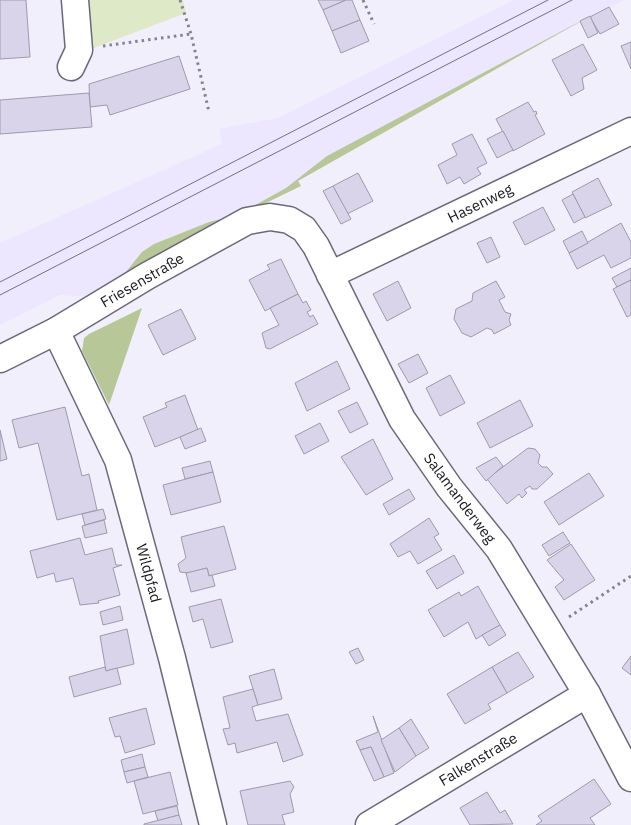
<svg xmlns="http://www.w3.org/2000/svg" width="631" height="825" font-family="'IBM Plex Sans',sans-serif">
<rect width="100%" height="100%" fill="#f2effc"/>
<path fill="#ece6fe" d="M514,0H624L328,156L286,188L237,215L209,222L154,244L121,278L95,297L60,295L0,325V243L222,144L219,129L278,118Z"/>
<path fill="#dde9c7" d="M65,0H183L186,13L70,57Z"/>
<g fill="#b7c798">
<path d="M590,16L298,181L301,186L196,237L121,278L142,252L154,244L209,222L237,215L286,188L327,156Z"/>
<path d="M142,308L109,405L82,351L84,338L89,334Z"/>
</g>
<g fill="#dad4ea" stroke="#9f99ae">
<path d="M0,0H26L30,57L0,59Z"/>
<path d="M318,0H346L323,10Z"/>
<path d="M346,0H352L360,20L332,31L323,10Z"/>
<path d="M609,7L619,24L600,34L590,17Z"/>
<path d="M590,16L598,33L588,38L580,21Z"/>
<path d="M360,20L369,41L341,53L332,31Z"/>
<path d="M631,42V69L621,46Z"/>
<path d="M583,44L597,70L582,78L584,89L571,96L552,60Z"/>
<path d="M179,56L190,89L110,115L107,105L90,107L89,84Z"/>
<path d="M89,93L92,127L0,134V100Z"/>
<path d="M528,102L534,112L536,111L537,114L535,115L545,134L513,151L496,119Z"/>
<path d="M503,131L513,150L497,158L487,139Z"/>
<path d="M472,134L487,163L477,168L481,174L464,184L460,177L447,184L438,165L457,155L452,144Z"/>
<path d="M358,173L373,201L347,214L333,186Z"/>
<path d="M598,178L612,205L585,218L572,192Z"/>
<path d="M333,186L351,219L341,224L323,191Z"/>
<path d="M573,194L585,217L574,223L562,200Z"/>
<path d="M543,207L555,230L525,245L513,222Z"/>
<path d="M621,223L631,242V258L611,268L604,255L577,269L569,253Z"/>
<path d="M582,231L588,243L569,253L563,241Z"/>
<path d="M491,237L500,257L487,263L477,243Z"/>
<path d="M281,259L298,294L265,311L249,280L270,269L267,265Z"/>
<path d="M631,268V280L617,287L612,278Z"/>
<path d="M631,280V315L627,317L613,289Z"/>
<path d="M398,281L411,308L387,321L373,294Z"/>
<path d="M496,281L505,297L499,300L505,312L511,314L509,320L511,325L494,334L492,330L487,328L471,337L462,333L454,319L456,309L472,301L473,293Z"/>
<path d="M298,294L303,303L306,301L311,310L307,312L310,317L313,315L318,324L270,349L266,348L262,333L279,325L270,308Z"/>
<path d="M181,309L196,339L163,355L148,325Z"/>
<path d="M418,354L428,373L409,383L398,364Z"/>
<path d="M337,361L350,389L307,411L295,383Z"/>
<path d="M450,375L465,403L440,416L426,388Z"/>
<path d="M185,395L198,430L155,447L143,417L167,407L165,403Z"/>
<path d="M520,400L533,426L490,448L477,423Z"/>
<path d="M357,402L368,424L350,433L338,411Z"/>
<path d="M65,407L82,476L89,474L97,510L57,520L38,443L19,448L12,420Z"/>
<path d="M320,423L329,441L304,454L295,436Z"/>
<path d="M201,428L206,441L185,449L180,437Z"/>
<path d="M0,430L7,459L0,461Z"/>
<path d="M373,439L393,479L366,495L341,457Z"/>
<path d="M528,448L535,449L540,455L538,463L542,467H547L553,474L537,489H532L530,486L524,490L527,493L522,498L519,494L507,504L487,479Z"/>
<path d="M496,457L503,466L486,481L476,468Z"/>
<path d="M210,461L213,472L185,479L182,468Z"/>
<path d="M213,472L221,502L171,515L163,485Z"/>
<path d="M589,473L604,496L559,525L544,502Z"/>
<path d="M409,489L415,499L389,515L383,504Z"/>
<path d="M103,509L106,519L85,525L82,514Z"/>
<path d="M429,518L439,534L434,537L442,550L418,564L410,551L398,557L390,544Z"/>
<path d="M104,520L107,533L85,538L82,526Z"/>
<path d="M224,526L236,569L209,576L207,568L189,573L180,572L178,564L186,558L181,537Z"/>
<path d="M563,532L570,543L549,556L542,545Z"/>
<path d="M80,538L85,555L112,548L116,565H122L113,568L120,595L98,601L99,603L80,605L73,578L56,582L54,573L37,578L30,551Z"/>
<path d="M571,544L595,580L564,600L555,587L564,580L547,560Z"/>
<path d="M454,555L464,573L437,589L426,571Z"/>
<path d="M207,568L209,576L212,575L215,586L191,592L186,573Z"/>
<path d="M478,586L500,625L476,639L468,622L444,637L428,610L459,592L461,596Z"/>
<path d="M221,599L233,642L211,648L203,619L193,622L189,607Z"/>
<path d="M120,606L123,620L103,625L100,612Z"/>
<path d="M500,625L506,635L489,646L482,635Z"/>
<path d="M127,629L134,664L106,671L100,636Z"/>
<path d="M358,648L364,660L356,664L349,652Z"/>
<path d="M518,652L534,677L507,693L492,667Z"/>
<path d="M631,656V675L622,668Z"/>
<path d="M105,667L106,671L117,668L121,684L74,697L69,677Z"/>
<path d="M492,667L507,693L488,704L491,709L465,724L447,694Z"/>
<path d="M274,669L282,699L258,705L249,676Z"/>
<path d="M253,689L258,705L252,707L256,721L288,714L303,755L283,762L277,742L237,753L235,743L228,745L223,729L230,728L223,697Z"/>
<path d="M146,708L155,744L125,753L120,736L115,737L109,718Z"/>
<path d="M373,716L394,773L384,777L371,747L360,750L356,741L378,732Z"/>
<path d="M411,719L429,748L416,756L399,728Z"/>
<path d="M399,728L416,756L395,772L381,740Z"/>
<path d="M371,747L384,777L374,781L360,750Z"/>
<path d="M142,754L145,767L124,772L121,760Z"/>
<path d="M145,767L148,777L127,783L124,772Z"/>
<path d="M170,772L178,805L143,814L134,781Z"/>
<path d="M594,779L611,804L590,818L595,825H536L542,821L538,816Z"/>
<path d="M290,781L294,787L290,794L294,812L282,815L285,825H248L240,791Z"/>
<path d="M487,792L500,813L505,810L513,824L470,825L460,808Z"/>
<path d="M177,806L179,815L158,821L155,811Z"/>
<path d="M179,815L182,825H144V824Z"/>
</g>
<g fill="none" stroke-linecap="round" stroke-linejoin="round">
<defs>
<g id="minor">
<path d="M71,67L79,50L75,0"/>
<path d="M330,275L631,131"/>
<path d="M56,331L118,460L172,658L213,825"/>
<path d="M0,359L56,331L147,276L247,221L270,217L289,220L304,229L316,246L402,419L449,487L499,549L587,694L631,778"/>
<path d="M369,825L587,694"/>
</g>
</defs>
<use href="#minor" stroke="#6c687b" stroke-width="29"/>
<g stroke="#85838d" stroke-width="3" stroke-dasharray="2.5 4" stroke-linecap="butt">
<path d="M180,0L191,34L209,112"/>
<path d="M363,0L374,24"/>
<path d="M103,46L191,34"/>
<path d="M569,617L631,576"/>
</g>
<use href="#minor" stroke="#fff" stroke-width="26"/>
<g stroke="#73717a" stroke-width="1">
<path d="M0,282L548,0"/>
<path d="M0,295L572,0"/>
</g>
</g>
<g text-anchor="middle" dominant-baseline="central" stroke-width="4" stroke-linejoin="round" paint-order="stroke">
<g font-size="15" fill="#1b1920" stroke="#fff">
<text transform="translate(480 203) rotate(-26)">Hasenweg</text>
<text transform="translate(142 280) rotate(-30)">Friesenstraße</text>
<text transform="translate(460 498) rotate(53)">Salamanderweg</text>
<text transform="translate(149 573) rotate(75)">Wildpfad</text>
<text transform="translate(478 759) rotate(-31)">Falkenstraße</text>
</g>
</g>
</svg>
